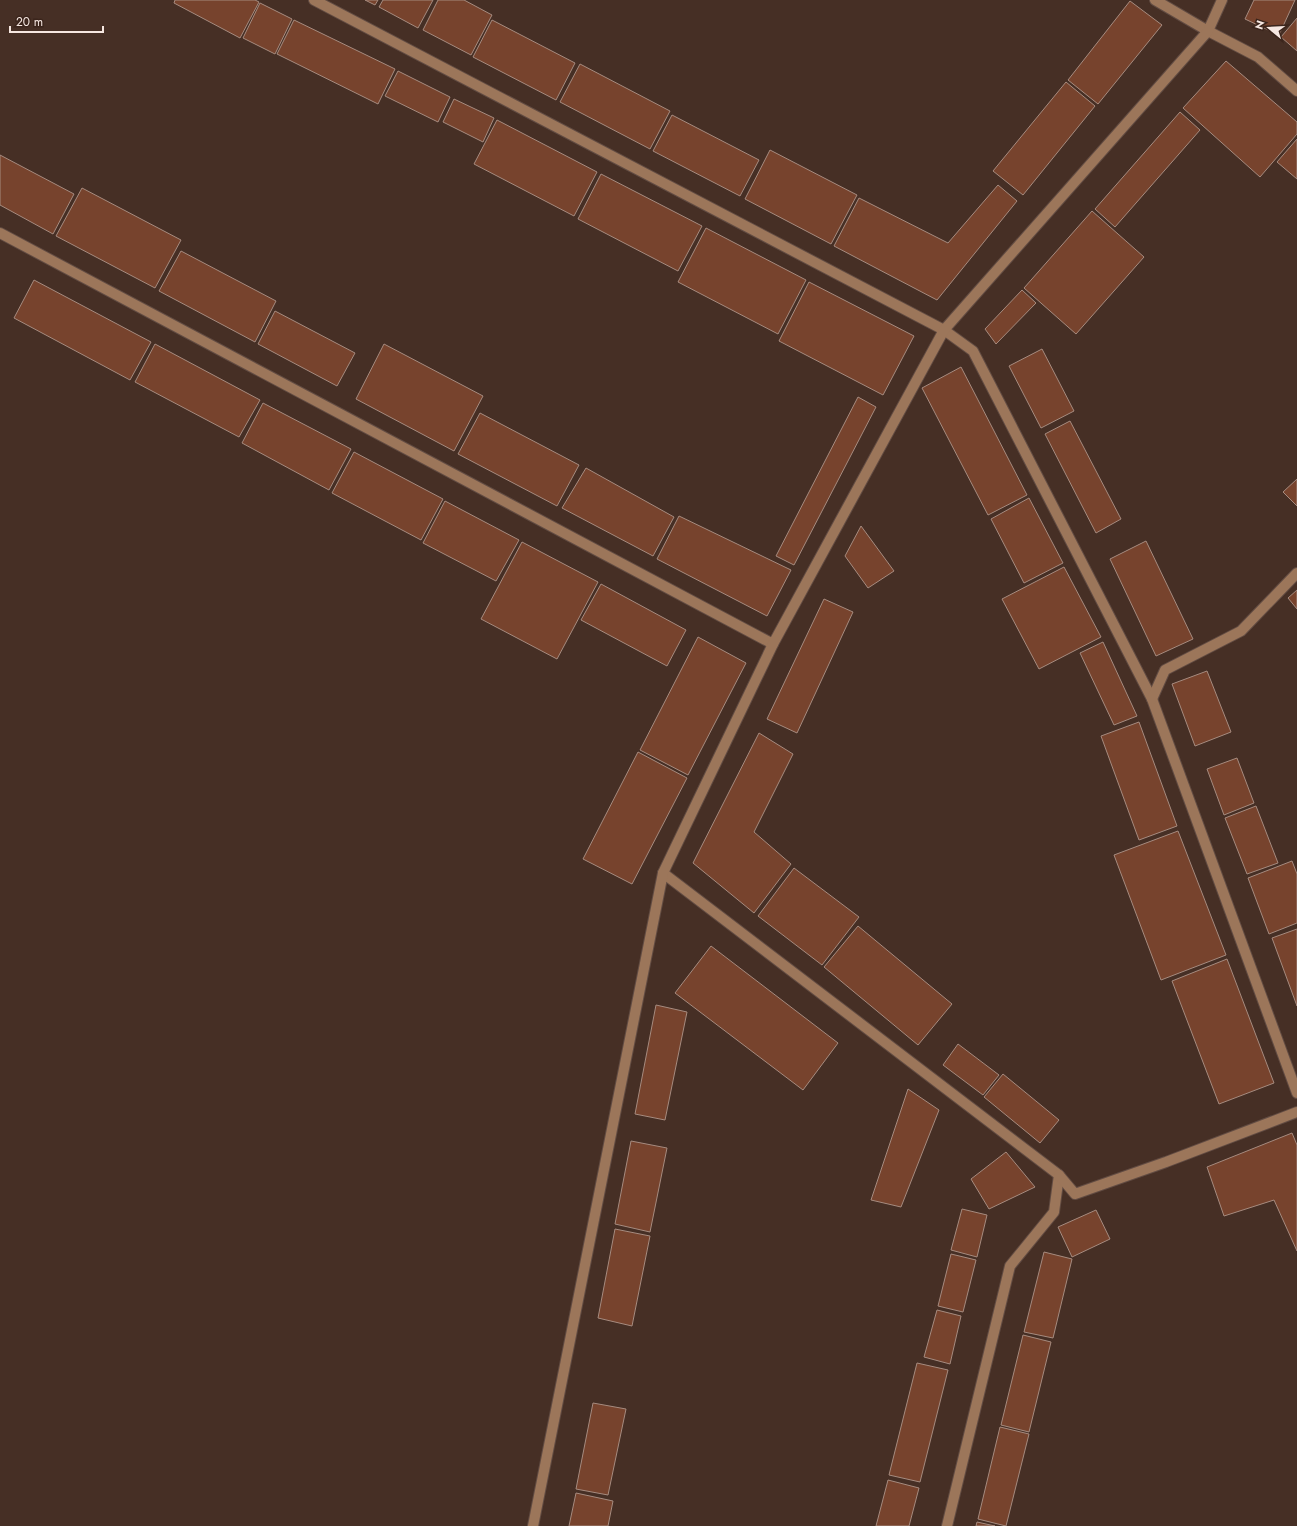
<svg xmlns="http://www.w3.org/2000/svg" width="1297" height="1526" font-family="Jost,sans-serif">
<rect width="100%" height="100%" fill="#462f25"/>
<g fill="#77432d" stroke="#a68b7f">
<path d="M175,0H255L259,2L240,38L174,3Z"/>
<path d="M365,0H378L375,5Z"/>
<path d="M383,0H433L418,28L379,7Z"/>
<path d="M438,0H464L492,15L471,55L423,30Z"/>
<path d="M1254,0H1295L1279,35L1245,19Z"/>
<path d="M1130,1L1162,25L1098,104L1068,80Z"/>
<path d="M260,3L292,19L275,54L243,38Z"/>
<path d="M1297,18V51L1281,37Z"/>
<path d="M294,20L395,69L378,104L277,54Z"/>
<path d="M492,20L575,63L556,100L473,57Z"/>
<path d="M1226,61L1297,122V134L1260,177L1183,108Z"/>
<path d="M580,64L670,111L650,149L560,102Z"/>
<path d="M398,71L450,97L438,122L385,96Z"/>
<path d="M1066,82L1095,106L1023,195L993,171Z"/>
<path d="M454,99L494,118L483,142L443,122Z"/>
<path d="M1180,112L1200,130L1115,227L1095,209Z"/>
<path d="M672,115L759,160L740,196L653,151Z"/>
<path d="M497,120L597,172L574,216L474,164Z"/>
<path d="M1297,139V179L1277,162Z"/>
<path d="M770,150L857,195L831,244L745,199Z"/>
<path d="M0,155L74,194L53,234L0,205Z"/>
<path d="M601,174L702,226L678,271L578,219Z"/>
<path d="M998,185L1017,201L937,300L834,246L859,198L948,243Z"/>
<path d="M82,188L181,240L155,288L56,236Z"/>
<path d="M1092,211L1144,257L1076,334L1024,288Z"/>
<path d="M706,228L806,280L778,334L678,282Z"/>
<path d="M181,251L276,301L255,342L159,291Z"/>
<path d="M34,280L151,342L130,380L14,318Z"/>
<path d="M809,282L914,336L883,395L779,341Z"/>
<path d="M1022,290L1036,303L996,344L985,329Z"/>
<path d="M275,311L355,353L337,386L258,344Z"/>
<path d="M155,344L260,400L239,437L135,382Z"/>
<path d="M384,344L483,396L454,451L356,399Z"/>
<path d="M1042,349L1074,411L1041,428L1009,366Z"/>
<path d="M961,367L1027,495L988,515L922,388Z"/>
<path d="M858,397L876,407L794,565L776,556Z"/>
<path d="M263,403L351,449L329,490L242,443Z"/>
<path d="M480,413L579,465L557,506L458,454Z"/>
<path d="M1070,421L1121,519L1096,533L1045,434Z"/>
<path d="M354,452L443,499L421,540L332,493Z"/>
<path d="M586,468L674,517L653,556L562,508Z"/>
<path d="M1297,479V506L1283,492Z"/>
<path d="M1029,498L1063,563L1024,583L991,519Z"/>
<path d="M445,501L519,540L496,581L423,543Z"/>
<path d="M679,516L791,570L767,616L657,559Z"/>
<path d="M861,526L894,571L868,588L845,556Z"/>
<path d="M1146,541L1193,639L1156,656L1110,559Z"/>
<path d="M522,542L598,582L557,659L481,619Z"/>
<path d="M1064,567L1101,637L1039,669L1002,599Z"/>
<path d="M601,584L686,630L667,666L581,620Z"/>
<path d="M1297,590V609L1288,598Z"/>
<path d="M824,599L853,612L797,733L767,719Z"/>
<path d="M698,637L746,663L688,775L640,750Z"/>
<path d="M1103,642L1137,716L1114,725L1080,653Z"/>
<path d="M1207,671L1231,732L1195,746L1172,684Z"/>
<path d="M1139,722L1177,826L1139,840L1101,736Z"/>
<path d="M759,733L793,754L754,832L791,864L754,913L693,863Z"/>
<path d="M638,752L687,778L632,884L583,859Z"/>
<path d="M1237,758L1254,803L1224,815L1207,769Z"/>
<path d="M1256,806L1278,863L1247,874L1225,818Z"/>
<path d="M1178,831L1226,955L1161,980L1114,855Z"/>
<path d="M1292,861L1297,874V923L1269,934L1248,878Z"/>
<path d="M794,868L859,917L822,965L758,916Z"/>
<path d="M858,926L952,1004L918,1045L824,967Z"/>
<path d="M1297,929V1006L1272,938Z"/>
<path d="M711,946L838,1043L803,1090L675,993Z"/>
<path d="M1227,959L1274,1083L1219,1104L1172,981Z"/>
<path d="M656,1005L687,1012L665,1120L635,1114Z"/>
<path d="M958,1044L999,1075L983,1095L943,1065Z"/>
<path d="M1003,1074L1059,1120L1040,1143L984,1097Z"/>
<path d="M908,1089L939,1110L901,1207L871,1200Z"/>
<path d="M1292,1133L1297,1145V1251L1274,1200L1224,1216L1207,1167Z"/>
<path d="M631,1141L667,1148L650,1232L615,1224Z"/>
<path d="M1006,1152L1035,1187L989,1209L971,1179Z"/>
<path d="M962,1209L987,1215L977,1257L951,1250Z"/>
<path d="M1096,1210L1110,1239L1072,1257L1058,1227Z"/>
<path d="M615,1229L650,1236L632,1326L598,1318Z"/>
<path d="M1044,1252L1072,1259L1053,1338L1024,1332Z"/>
<path d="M951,1254L976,1260L963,1312L938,1306Z"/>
<path d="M937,1310L961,1316L950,1364L924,1357Z"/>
<path d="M1023,1335L1051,1342L1029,1432L1001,1425Z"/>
<path d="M917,1363L948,1370L920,1482L889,1475Z"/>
<path d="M593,1403L626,1409L608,1495L576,1489Z"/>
<path d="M1000,1427L1029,1434L1006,1526L978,1519Z"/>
<path d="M888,1480L919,1488L909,1526H876Z"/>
<path d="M576,1493L613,1501L608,1526H569Z"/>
<path d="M977,1522L995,1526H976Z"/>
</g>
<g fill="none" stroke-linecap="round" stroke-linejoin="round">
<defs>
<g id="minor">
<path d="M314,0L944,330L973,351L1152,699L1297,1093"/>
<path d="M1155,0L1208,31L1258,57L1297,91"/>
<path d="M0,233L773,644"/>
<path d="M1152,699L1165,670L1241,631L1297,573"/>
<path d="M663,873L1059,1175L1054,1212L1010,1266L947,1526"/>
<path d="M1059,1175L1075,1194L1166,1162L1297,1112"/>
<path d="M533,1526L663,873L773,644L944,330L1208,31L1222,0"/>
</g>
</defs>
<use href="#minor" stroke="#624c43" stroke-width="12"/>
<use href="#minor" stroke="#9c765a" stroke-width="10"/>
</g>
<g transform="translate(1269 28) rotate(288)" stroke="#3b251c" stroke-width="3" paint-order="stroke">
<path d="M0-3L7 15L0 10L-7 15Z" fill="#f6e7e1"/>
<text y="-6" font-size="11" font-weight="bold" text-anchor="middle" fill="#f6e7e1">N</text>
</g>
<path d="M10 26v6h93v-6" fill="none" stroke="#f6e7e1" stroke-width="2"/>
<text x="16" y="26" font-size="12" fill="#f6e7e1" stroke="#3b251c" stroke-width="3" paint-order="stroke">20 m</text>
</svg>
